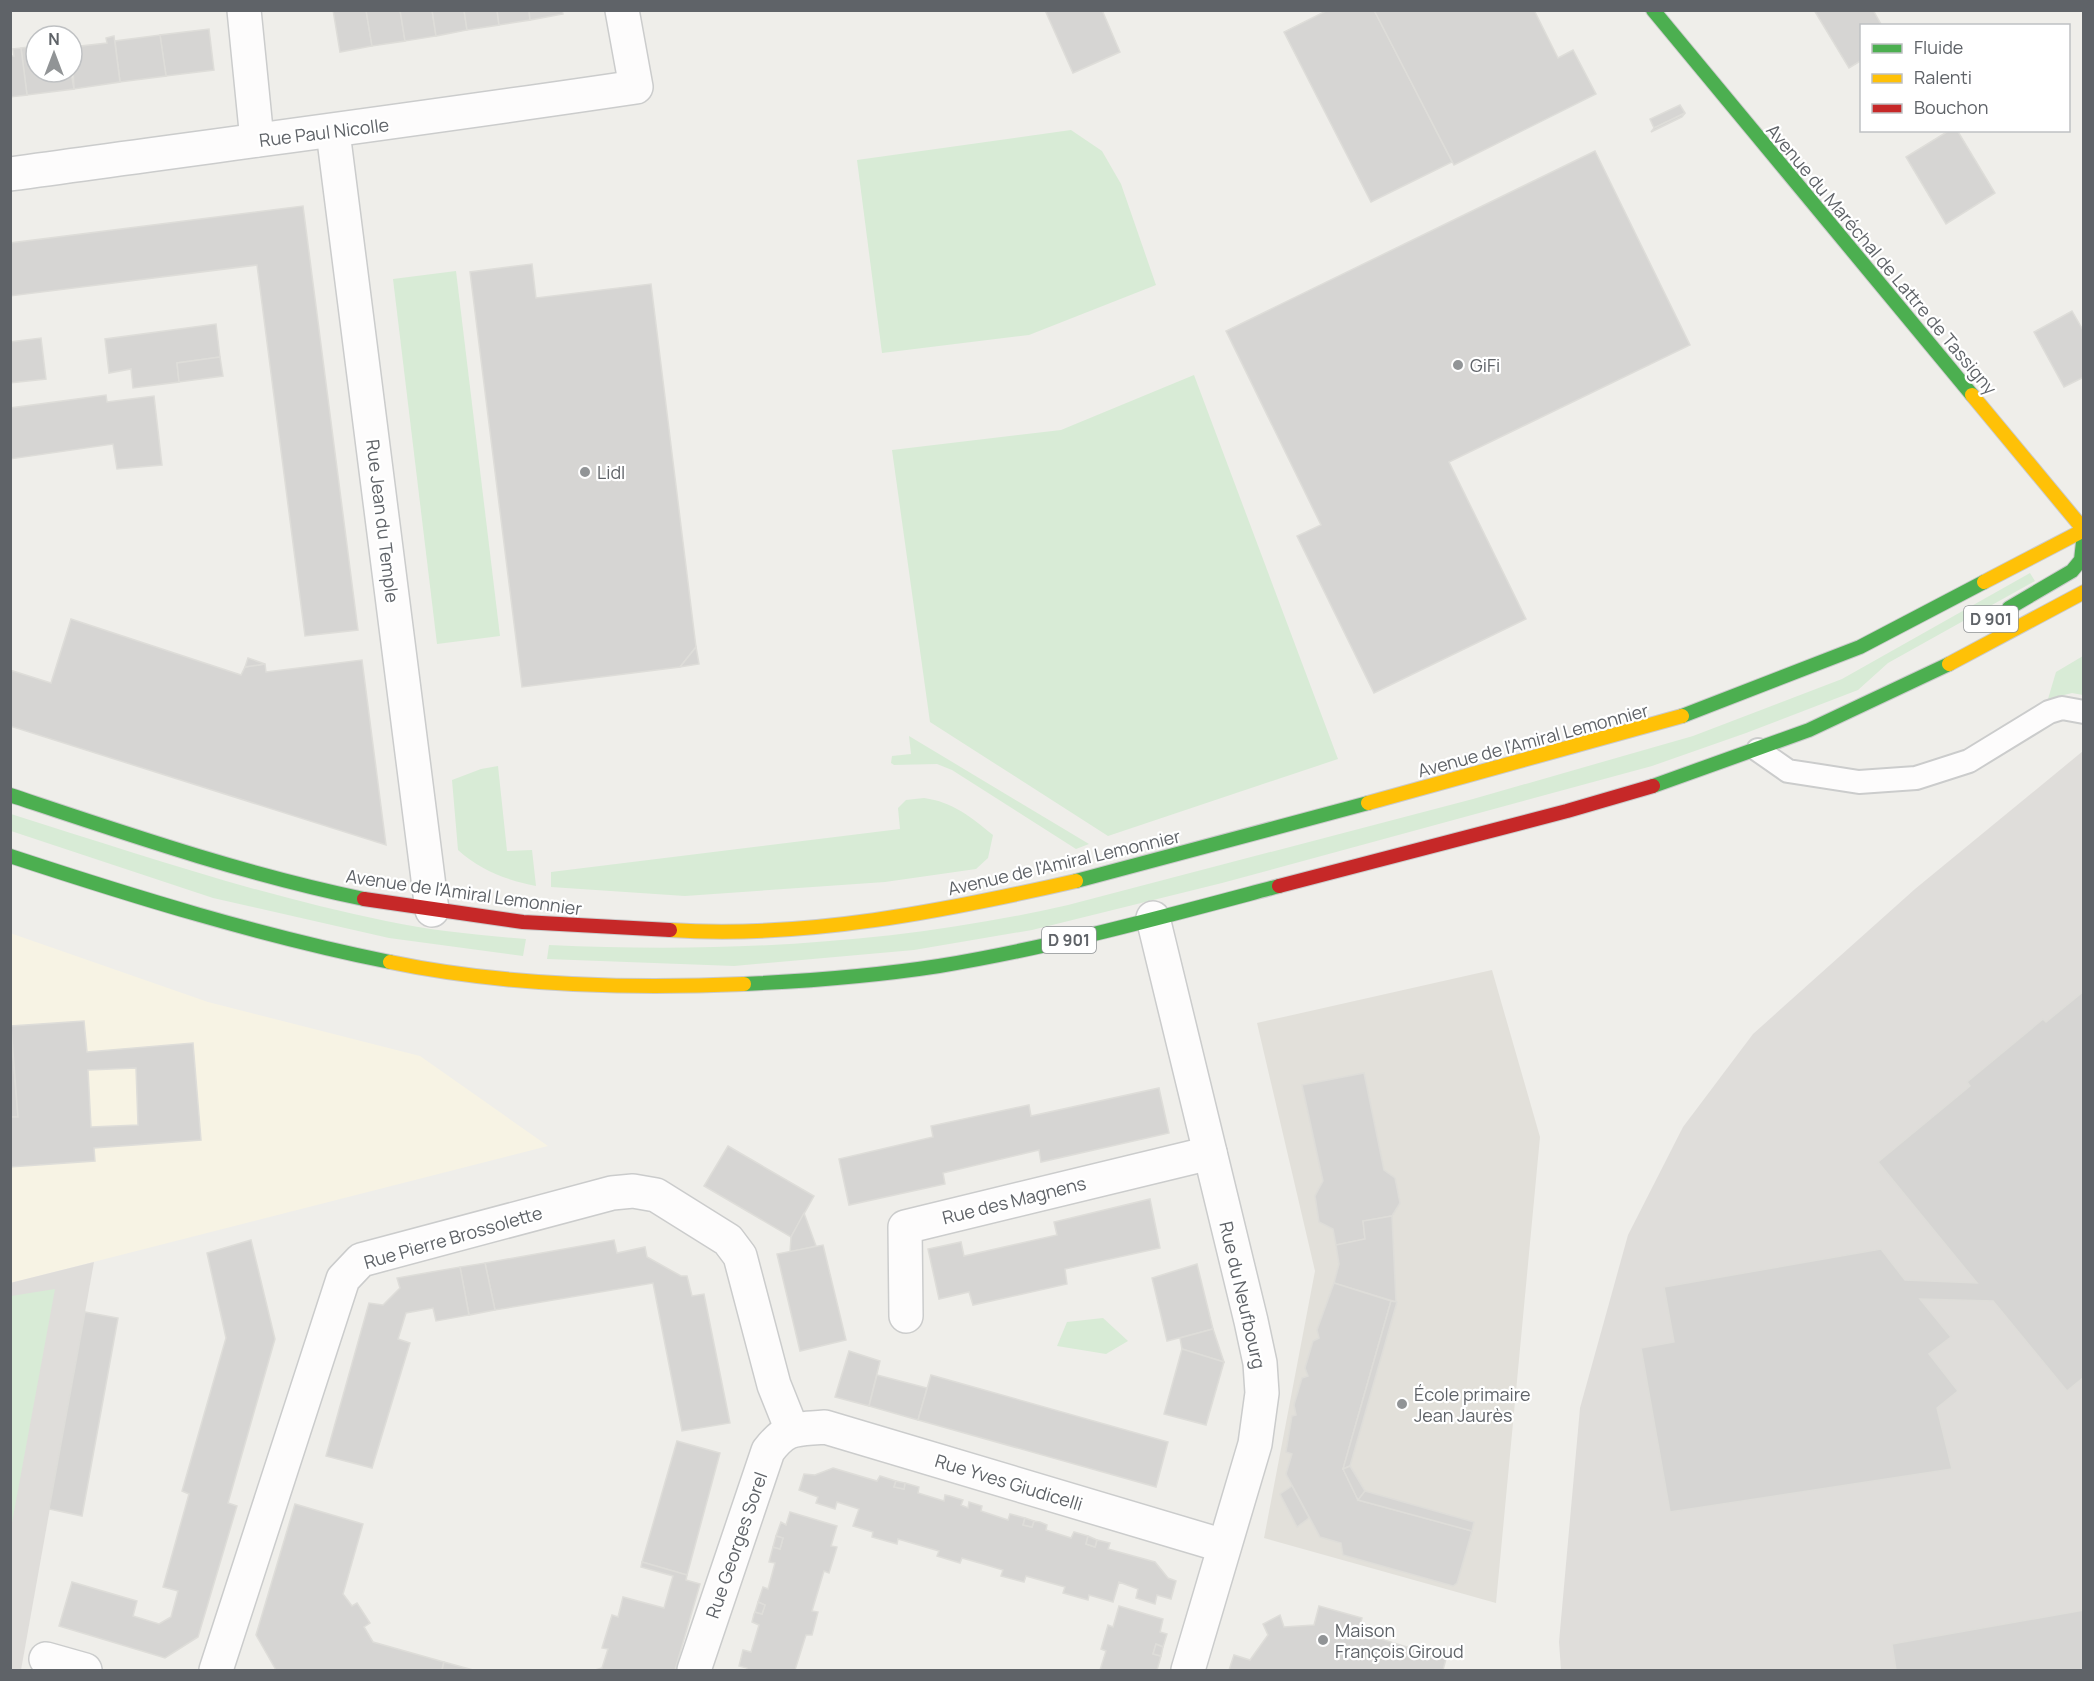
<svg xmlns="http://www.w3.org/2000/svg" width="2094" height="1681" font-family="Manrope,sans-serif">
<rect width="100%" height="100%" fill="#efeeea"/>
<path fill="#f7f3e4" d="M10,933L208,1002L420,1056L548,1146L11,1283Z"/>
<g fill="#dfddda">
<path d="M2083,751V1670H1561L1559,1642L1580,1408L1628,1235L1683,1127L1753,1034L1915,889Z"/>
<path d="M94,1262L21,1670H10V1283Z"/>
</g>
<path fill="#e2e0da" d="M1492,970L1540,1137L1496,1603L1264,1538L1315,1271L1257,1023Z"/>
<g fill="#d8ebd6">
<path d="M1071,130L1102,151L1121,184L1156,285L1029,335L882,353L857,160Z"/>
<path d="M456,271L500,636L437,644L393,279Z"/>
<path d="M1194,375L1338,759L1108,836L930,722L892,450L1061,430Z"/>
<path d="M2030,573L2035,581L1888,663L1858,690L1746,733L1652,766L1222,883L1032,930L914,950L734,966L547,959L549,945C724,953 897,944 1068,905L1473,799L1693,736L1842,679Z"/>
<path d="M2083,656V695L2072,693L2048,699L2056,672Z"/>
<path d="M909,736L1089,844L1076,849L952,770L937,764L894,765L891,763L892,756L911,754Z"/>
<path d="M498,766L507,851L532,850L536,886C507,880 481,871 458,850L452,780L481,769Z"/>
<path d="M924,798C953,802 971,817 993,835L988,858L976,869L885,882L685,896L551,887V872L900,829L898,808L906,800Z"/>
<path d="M11,814C135,853 258,895 386,921C432,931 479,935 526,939L523,956L389,938L213,898L11,831Z"/>
<path d="M55,1289L11,1528V1296Z"/>
<path d="M1103,1318L1128,1341L1106,1354L1057,1346L1067,1322Z"/>
</g>
<g fill="#d6d5d3" stroke="#deddd9" stroke-width="1.5" fill-rule="evenodd">
<path d="M333,10H366L372,46L340,52Z"/>
<path d="M366,10H400L405,41L372,46Z"/>
<path d="M400,10H432L436,36L405,41Z"/>
<path d="M432,10H464L467,30L436,36Z"/>
<path d="M464,10H497L499,25L467,30Z"/>
<path d="M497,10H529L530,20L499,25Z"/>
<path d="M529,10H562L563,14L530,20Z"/>
<path d="M1045,10H1102L1120,52L1073,73Z"/>
<path d="M1328,10H1374L1452,162L1371,202L1284,32Z"/>
<path d="M1374,10H1534L1558,58L1573,50L1596,94L1454,165Z"/>
<path d="M1814,10H1873L1882,26H1862V60L1849,68Z"/>
<path d="M209,29L214,70L166,76L160,35Z"/>
<path d="M160,35L166,76L120,82L115,41Z"/>
<path d="M114,36L120,82L74,89L72,47L107,43L106,38Z"/>
<path d="M27,47L28,54L36,52V72H71L74,89L27,95L21,48Z"/>
<path d="M21,48L27,95L10,97V56H14L13,49Z"/>
<path d="M1680,105L1685,113L1654,128L1650,119Z"/>
<path d="M1685,113L1682,117L1651,132L1654,128Z"/>
<path d="M1950,130H1957L1995,193L1946,224L1906,157Z"/>
<path d="M1595,151L1690,345L1449,462L1526,619L1374,693L1297,536L1321,525L1226,331Z"/>
<path d="M303,206L358,630L305,636L257,265L10,296V243Z"/>
<path d="M532,264L536,298L651,284L696,647L680,667L522,687L470,272Z"/>
<path d="M2072,311L2084,332V377L2064,387L2034,332Z"/>
<path d="M216,324L220,357L177,363L179,382L133,388L131,369L109,373L105,339Z"/>
<path d="M41,338L46,379L10,383V342Z"/>
<path d="M220,357L223,376L179,382L177,363Z"/>
<path d="M106,395L107,402L154,396L162,465L117,469L113,444L10,459V408Z"/>
<path d="M71,619L241,675L245,667L265,664L266,672L362,660L386,845L10,726V670L51,683Z"/>
<path d="M696,647L699,664L680,667Z"/>
<path d="M248,658L265,664L245,667Z"/>
<path d="M2084,991V1377L2067,1391L1993,1301L1920,1299L1951,1337L1929,1354L1958,1391L1937,1408L1952,1469L1670,1512L1641,1348L1674,1342L1664,1287L1881,1249L1905,1280L1977,1283L1878,1162L1970,1086L1967,1082L2043,1019L2046,1022Z"/>
<path d="M10,1020L18,1117H10Z"/>
<path d="M84,1021L87,1052L193,1043L201,1140L94,1148L95,1161L10,1167V1117H18L11,1026ZM136,1068L138,1125L91,1127L88,1070Z"/>
<path d="M1364,1073L1384,1170L1395,1178L1400,1203L1392,1216L1363,1221L1365,1239L1336,1245L1333,1229L1319,1222L1315,1196L1323,1181L1302,1085Z"/>
<path d="M1159,1088L1169,1133L1041,1162L1039,1150L943,1173L945,1184L849,1205L839,1159L933,1137L931,1126L1029,1105L1031,1116Z"/>
<path d="M728,1146L814,1196L791,1237L704,1186Z"/>
<path d="M1150,1199L1160,1248L1065,1269L1067,1284L973,1305L969,1292L939,1299L928,1249L961,1242L964,1256L1057,1235L1054,1222Z"/>
<path d="M804,1213L816,1246L790,1252L791,1237Z"/>
<path d="M1392,1216L1396,1302L1334,1283L1339,1264L1336,1245L1365,1239L1363,1221Z"/>
<path d="M251,1240L275,1339L228,1503L237,1506L198,1637L165,1658L59,1626L72,1582L137,1601L133,1616L159,1624L171,1617L178,1591L163,1587L189,1494L182,1491L226,1338L207,1253Z"/>
<path d="M614,1240L617,1253L645,1247L647,1257L681,1276H687L692,1296L704,1294L730,1423L682,1431L653,1283L495,1310L485,1263Z"/>
<path d="M823,1245L846,1340L800,1351L777,1254Z"/>
<path d="M485,1263L495,1310L469,1315L460,1267Z"/>
<path d="M1197,1264L1213,1329L1167,1341L1152,1278Z"/>
<path d="M460,1267L469,1315L436,1321L433,1308L406,1313L398,1339L410,1343L372,1468L326,1456L369,1303L383,1305L400,1288L397,1278Z"/>
<path d="M1334,1283L1391,1301L1343,1469L1358,1500L1472,1531L1457,1583L1453,1586L1343,1555L1341,1543L1320,1537L1286,1474L1292,1454L1286,1452L1292,1416L1296,1415L1294,1405L1302,1378L1308,1376L1305,1368L1313,1341L1319,1338L1317,1330Z"/>
<path d="M1391,1301L1397,1302L1350,1466L1343,1469Z"/>
<path d="M85,1312L118,1318L82,1516L49,1509Z"/>
<path d="M1213,1329L1224,1362L1182,1349L1180,1338Z"/>
<path d="M1182,1349L1224,1362L1206,1425L1164,1414Z"/>
<path d="M849,1351L880,1361L869,1406L835,1397Z"/>
<path d="M877,1375L927,1388L918,1420L869,1406Z"/>
<path d="M931,1375L1168,1442L1156,1487L918,1420Z"/>
<path d="M677,1441L720,1453L687,1575L642,1562Z"/>
<path d="M1350,1466L1365,1491L1358,1500L1343,1469Z"/>
<path d="M833,1468L877,1481L880,1476L896,1481L894,1487L904,1489L905,1483L919,1487L918,1493L944,1501L945,1495L950,1496L963,1500L961,1505L968,1508L969,1502L982,1506L981,1511L1008,1520L1010,1514L1025,1518L1023,1525L1032,1527L1034,1521L1040,1522L1047,1525L1046,1530L1071,1538L1074,1532L1088,1536L1086,1544L1095,1547L1097,1540L1110,1543L1108,1549L1155,1562L1168,1578L1176,1581L1171,1599L1157,1595L1155,1604L1136,1598L1138,1589L1119,1582L1113,1602L1089,1595L1088,1600L1063,1593L1065,1587L1026,1576L1024,1582L1001,1576L1003,1570L983,1564L962,1558L960,1563L937,1556L939,1551L898,1539L897,1544L872,1537L873,1532L853,1526L859,1509L837,1502L835,1509L816,1503L818,1497L799,1490L804,1474L815,1475Z"/>
<path d="M896,1481L905,1483L904,1489L894,1487Z"/>
<path d="M1292,1486L1309,1518L1297,1527L1280,1494Z"/>
<path d="M1365,1491L1474,1522L1472,1531L1358,1500Z"/>
<path d="M295,1504L363,1524L343,1594L352,1606L357,1603L370,1623L364,1627L373,1642L444,1662L442,1670H276L256,1635Z"/>
<path d="M790,1512L837,1526L831,1546L837,1547L829,1573L824,1571L812,1611L818,1612L812,1635H806L795,1670H747V1668L739,1666L743,1650L751,1652L759,1625L752,1622L754,1614L755,1612L762,1614L765,1605L758,1602L763,1587L768,1589L775,1563L769,1562L773,1547L780,1549L783,1538L776,1536L781,1522L786,1525Z"/>
<path d="M1025,1518L1034,1521L1032,1527L1023,1525Z"/>
<path d="M776,1536L783,1538L780,1549L773,1547Z"/>
<path d="M1088,1536L1097,1540L1095,1547L1086,1544Z"/>
<path d="M642,1562L687,1575L686,1580L700,1584L675,1670H595L602,1668L608,1649L602,1648L612,1615L618,1617L623,1597L664,1608L673,1576L641,1567Z"/>
<path d="M758,1602L765,1605L762,1614L755,1612Z"/>
<path d="M1119,1606L1163,1619L1160,1632L1167,1634L1163,1647L1156,1644L1153,1654L1161,1656L1157,1670H1100L1106,1651L1101,1649L1108,1625L1113,1627Z"/>
<path d="M1319,1606L1362,1618L1358,1632L1446,1659L1443,1670H1229L1234,1655L1250,1660L1268,1635L1263,1624L1280,1615L1284,1627L1314,1625Z"/>
<path d="M2084,1610V1670H1896L1892,1644Z"/>
<path d="M1156,1644L1163,1647L1161,1656L1153,1654Z"/>
<path d="M444,1662L473,1670H442Z"/>
</g>
<g fill="none" stroke-linecap="round" stroke-linejoin="round">
<defs>
<path id="lane" d="M1758,750L1788,771L1859,782L1916,778L1969,761L2049,712L2062,708L2084,712"/>
<g id="street">
<path d="M244,10L257,140"/>
<path d="M333,132L432,910"/>
<path d="M10,174C219,145 428,118 636,87L622,10"/>
<path d="M1153,918L1251,1321L1260,1363L1262,1393L1255,1444L1188,1670"/>
<path d="M906,1316L905,1227L1210,1153"/>
<path d="M46,1659L85,1670"/>
<path d="M216,1670L343,1279L361,1260L612,1193L633,1191L656,1195L728,1240L740,1256L774,1385L792,1430"/>
<path d="M694,1670L768,1451C787,1426 795,1430 825,1427L1224,1546"/>
</g>
<g id="fast">
<path d="M1653,10L1972,395"/>
<path d="M2009,608L2072,571L2081,560L2084,533"/>
<path d="M1682,716L1860,647L1984,582"/>
<path d="M1653,786L1809,730L1949,664"/>
<path d="M10,795C127,834 243,874 364,899"/>
<path d="M10,856C135,897 261,936 390,962"/>
<path d="M1076,881L1368,803"/>
<path d="M744,984C809,981 874,976 939,966C1054,947 1166,916 1279,886"/>
</g>
<g id="slow">
<path d="M1972,395L2084,530"/>
<path d="M1984,582L2084,530"/>
<path d="M1949,664L2084,592"/>
<path d="M1368,803L1682,716"/>
<path d="M670,930C805,939 944,911 1076,881"/>
<path d="M390,962C505,986 627,989 744,984"/>
</g>
<g id="jam">
<path d="M1279,886L1567,811L1653,786"/>
<path d="M364,899L523,922L670,930"/>
</g>
</defs>
<use href="#lane" stroke="#cbcccc" stroke-width="26"/>
<use href="#street" stroke="#cbcccc" stroke-width="36"/>
<use href="#fast" stroke="#cacacb" stroke-width="16"/>
<use href="#slow" stroke="#cacacb" stroke-width="16"/>
<use href="#jam" stroke="#cacacb" stroke-width="16"/>
<use href="#lane" stroke="#fdfcfc" stroke-width="22"/>
<use href="#street" stroke="#fdfcfc" stroke-width="33"/>
<use href="#fast" stroke="#4caf50" stroke-width="14"/>
<use href="#slow" stroke="#ffc107" stroke-width="14"/>
<use href="#jam" stroke="#c62828" stroke-width="14"/>
</g>
<g fill="#919496" stroke="#fff" stroke-width="2">
<circle cx="1458" cy="365" r="6"/>
<circle cx="585" cy="472" r="6"/>
<circle cx="1402" cy="1404" r="6"/>
<circle cx="1323" cy="1640" r="6"/>
</g>
<g text-anchor="middle" dominant-baseline="central" stroke-width="4.5" stroke-linejoin="round" paint-order="stroke">
<g fill="#fff" stroke="#8f9295" stroke-width="1.5">
<rect x="1964" y="606" width="54" height="26" rx="4.5"/>
<rect x="1042" y="927" width="54" height="26" rx="4.5"/>
</g>
<g font-size="16" font-weight="bold" fill="#5f6368">
<text x="1991" y="619">D 901</text>
<text x="1069" y="940">D 901</text>
</g>
<g font-size="18" fill="#5f6368" stroke="#fff">
<text transform="translate(324 132) rotate(-7)">Rue Paul Nicolle</text>
<text transform="translate(1882 259) rotate(50)">Avenue du Maréchal de Lattre de Tassigny</text>
<text transform="translate(383 521) rotate(83)">Rue Jean du Temple</text>
<text transform="translate(1533 740) rotate(-15)">Avenue de l'Amiral Lemonnier</text>
<text transform="translate(1064 862) rotate(-13)">Avenue de l'Amiral Lemonnier</text>
<text transform="translate(464 892) rotate(8)">Avenue de l'Amiral Lemonnier</text>
<text transform="translate(1014 1200) rotate(-14)">Rue des Magnens</text>
<text transform="translate(453 1237) rotate(-16)">Rue Pierre Brossolette</text>
<text transform="translate(1243 1295) rotate(77)">Rue du Neufbourg</text>
<text transform="translate(1009 1482) rotate(17)">Rue Yves Giudicelli</text>
<text transform="translate(736 1545) rotate(-71)">Rue Georges Sorel</text>
</g>
<g font-size="18" fill="#5f6368" stroke="#fff" text-anchor="start">
<text x="1470" y="365">GiFi</text>
<text x="597" y="472">Lidl</text>
<text x="1414" y="1394">École primaire<tspan x="1414" dy="21">Jean Jaurès</tspan></text>
<text x="1335" y="1630">Maison<tspan x="1335" dy="21">François Giroud</tspan></text>
</g>
</g>
<rect width="2094" height="1681" fill="none" stroke="#5f6368" stroke-width="24"/>
<rect x="1860" y="24" width="210" height="108" fill="#ffffff" stroke="#bfc1c3" stroke-width="1.5"/>
<rect x="1872" y="44" width="30" height="9" fill="#4caf50" stroke="#bfc1c3" stroke-width="1.5"/>
<text x="1914" y="54" font-size="18" fill="#5f6368">Fluide</text>
<rect x="1872" y="74" width="30" height="9" fill="#ffc107" stroke="#bfc1c3" stroke-width="1.5"/>
<text x="1914" y="84" font-size="18" fill="#5f6368">Ralenti</text>
<rect x="1872" y="104" width="30" height="9" fill="#c62828" stroke="#bfc1c3" stroke-width="1.5"/>
<text x="1914" y="114" font-size="18" fill="#5f6368">Bouchon</text>
<g transform="translate(54 54)"><circle r="28" fill="#ffffff" stroke="#bfc1c3" stroke-width="1.5"/>
<path d="M0-4.5L10 22L0 15L-10 22Z" fill="#919496"/>
<text y="-9" font-size="16" font-weight="bold" text-anchor="middle" fill="#5f6368">N</text>
</g>
</svg>
